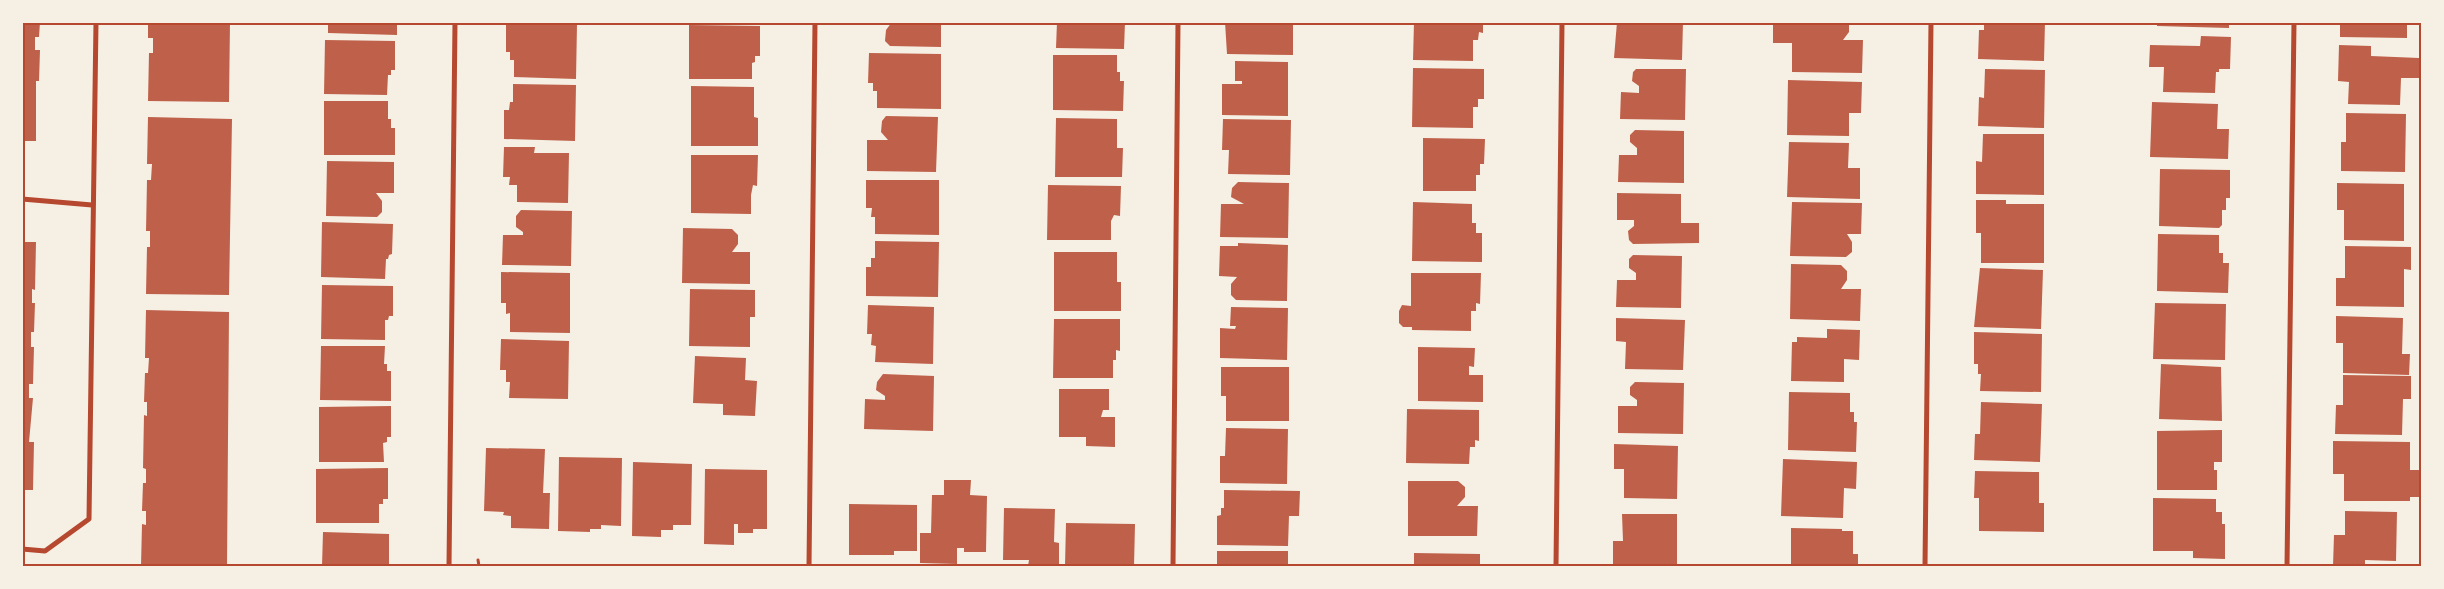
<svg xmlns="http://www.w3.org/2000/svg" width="2444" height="589" font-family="Georgia,serif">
<rect width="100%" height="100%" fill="#f6efe4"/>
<g fill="#bf614a">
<path d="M22,22H40L39,37H35V50H40L39,81H36V141H22Z"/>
<path d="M148,22H230L229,102L148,101L149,53H153V38H148Z"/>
<path d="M328,22H397V35L328,33Z"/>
<path d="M506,22L577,24L576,79L514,77V60H510V52H506Z"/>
<path d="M892,22H941V47L890,46L885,41L886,30Z"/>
<path d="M1057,22H1125L1124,49L1056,48Z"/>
<path d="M1225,22H1293V55L1227,54Z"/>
<path d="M1414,22H1483V33L1479,32L1478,40H1473V61L1413,60Z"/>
<path d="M1617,22H1683L1682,60L1614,58Z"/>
<path d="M1773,22H1849V32L1843,40H1863L1862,73L1792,72V43H1773Z"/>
<path d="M1984,22H2045L2044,61L1978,59L1979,30H1984Z"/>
<path d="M2157,22H2229V28L2157,26Z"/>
<path d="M2340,22H2407V38L2340,37Z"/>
<path d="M689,25L760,26V56H755V62L752,63V79H689Z"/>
<path d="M2201,36L2231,37L2230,69H2219V72H2216L2215,93L2163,92L2164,67H2149L2150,45L2200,46Z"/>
<path d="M325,40L395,41V70H391V75H388L387,95L324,94Z"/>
<path d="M2339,45L2371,46V56L2419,58V78H2401L2400,105L2348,104L2349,82L2338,81Z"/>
<path d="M869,53L941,54V109L877,108V91H873V83H868Z"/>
<path d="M1053,55H1117V72H1120V81H1124L1123,111L1053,110Z"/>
<path d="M1235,61L1288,62V116L1222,115V84H1242V81H1235Z"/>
<path d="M1413,68L1484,69V99H1478V107H1473V128L1412,127Z"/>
<path d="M1636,69H1686L1685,120L1620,119L1621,92L1639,93V86L1632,81L1633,72Z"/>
<path d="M1985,69L2045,70L2044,128L1978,126L1979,97L1984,98Z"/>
<path d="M1788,80L1862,82L1861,113H1849V136L1787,135Z"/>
<path d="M513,84L576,85L575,141L504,139V110H509L510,102H513Z"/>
<path d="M691,86L754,87V117L758,118V146H691Z"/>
<path d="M324,101H388V119H391V128H395V155H324Z"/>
<path d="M2152,102L2218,104L2217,129H2229L2228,159L2150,157Z"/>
<path d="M2346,113L2406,114L2405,172L2341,171V142H2346Z"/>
<path d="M886,116L938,117L936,172L867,171V140H888L881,132L882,121Z"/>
<path d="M148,117L232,119L229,295L146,294L147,247H150V231H146L147,180H151L152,164H147Z"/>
<path d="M1056,118L1117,119V148H1123L1122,177H1055Z"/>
<path d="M1223,119L1291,120L1290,175L1228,174L1229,150H1222Z"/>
<path d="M1635,130L1684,131V183L1618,182L1619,155H1637V148L1630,142V135Z"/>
<path d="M1983,134H2044V195L1976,194V161L1982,162Z"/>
<path d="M1423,138L1485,139L1484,164H1480V175H1476V191H1423Z"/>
<path d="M1789,142L1849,143L1848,168H1860V199L1787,197Z"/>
<path d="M504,147H535L534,153H569L568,203L517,202V185H509L510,177H503Z"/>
<path d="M691,155H758L757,186L753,185L751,195V214L691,213Z"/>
<path d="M327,161L394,162V193H376L382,201V212L377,217L326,216Z"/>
<path d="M2160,169L2230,170V198H2226V210H2222V225L2219,228L2159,226Z"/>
<path d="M866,180H939V235L875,234V217H871L872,208H866Z"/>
<path d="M1238,182L1289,183L1288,238L1220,237L1221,204H1244L1231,197L1232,188Z"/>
<path d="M2337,183L2404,184V241L2344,240V210H2337Z"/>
<path d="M1048,185L1121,186L1120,216L1114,215L1111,221V240H1047Z"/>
<path d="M1617,193L1681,194V223H1699V243L1633,244L1629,240L1628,231L1634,226V220H1617Z"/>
<path d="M1976,200H2006V204H2044V263H1981V233H1976Z"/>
<path d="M1413,202L1472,204V223H1476V233H1482V262L1412,261Z"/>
<path d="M1792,202L1862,203L1861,234H1847L1852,242V252L1846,257L1790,256Z"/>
<path d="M521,210L572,211L571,266L502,265L503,235H523V232L516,227V216Z"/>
<path d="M322,222L393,224L392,254L389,255L388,259H386L385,279L321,277Z"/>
<path d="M683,228L732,229L738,235V244L732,252H750V284L682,283Z"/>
<path d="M2158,234L2219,235V253H2223V263H2229L2228,293L2157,291Z"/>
<path d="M875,241L939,242L938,297L866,296V267H871V258H875Z"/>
<path d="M22,242H36L35,290L32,289V303H35L34,332H31V347H34L33,384H29V398H33L29,442H34L33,490H22Z"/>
<path d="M1238,243L1288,245L1287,301L1236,300L1231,295V284L1237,277L1219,276L1220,246H1238Z"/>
<path d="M2345,246L2411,247V270L2404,269V307L2336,306V278H2345Z"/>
<path d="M1054,252H1117V282H1121V311H1054Z"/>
<path d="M1633,255L1682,256L1681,308L1616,307L1617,280H1636V273L1629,268V259Z"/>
<path d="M1791,264L1841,265L1847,271V280L1841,289H1861L1860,321L1790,319Z"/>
<path d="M1980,268L2043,270L2041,329L1974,327Z"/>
<path d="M501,272L570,273V333L510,332V313L506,314V303H501Z"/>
<path d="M1411,273H1481L1480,304L1476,303V311H1471V331L1412,330V327H1403L1399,323V311L1402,305L1411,306Z"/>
<path d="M322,285L393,286V316H389L388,320H385V340L321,339Z"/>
<path d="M690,289L755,290V317H750V347L689,346Z"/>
<path d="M2155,303L2226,304L2225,360L2153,359Z"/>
<path d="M868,305L934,307L933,364L875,362L876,346L871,345L872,334H867Z"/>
<path d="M1231,307L1288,308L1287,360L1220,358V328L1235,329L1236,326H1230Z"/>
<path d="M146,310L229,312L227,566H141L142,524L146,525V511H142L143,483H146V469L143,468L144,415L147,416V402H144L145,373H148L149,358H145Z"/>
<path d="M2336,316L2403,318L2402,354H2410L2409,375L2343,373V343H2336Z"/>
<path d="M1616,318L1685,320L1683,370L1625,369L1626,342L1616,341Z"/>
<path d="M1054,319H1120V351L1116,350V360H1113V378H1053Z"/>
<path d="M1827,329L1860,330L1859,360L1844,359V382L1791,381L1792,342H1797V337L1827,338Z"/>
<path d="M1974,332L2042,334L2041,392L1980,391L1981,374H1978V364H1974Z"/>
<path d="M501,339L569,341L568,399L509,398L510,382H506V370H500Z"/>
<path d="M321,346H385L384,364H387V371H391V401L320,400Z"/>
<path d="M1418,347L1475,348L1474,367L1469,366V375H1483V402L1418,401Z"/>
<path d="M695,356L746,358L745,380L757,381L755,416L723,415V404L693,403Z"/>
<path d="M2161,364L2221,367L2222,421L2159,419Z"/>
<path d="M1221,367H1289V421H1226V396H1221Z"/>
<path d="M883,374L934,376L933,431L864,429L865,399L885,400V396L876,390L877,382Z"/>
<path d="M2343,375L2411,376V399H2403L2402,435L2335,434L2336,405H2343Z"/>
<path d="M1635,382L1684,383L1683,434L1618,433V406H1637V400L1630,395V387Z"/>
<path d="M1059,389H1109V410H1103L1101,417H1115V447L1086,446V437H1059Z"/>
<path d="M1789,392L1850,393V412H1854V422H1857L1856,452L1788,450Z"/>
<path d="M1981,402L2042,404L2040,462L1974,460L1975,434H1980Z"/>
<path d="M391,406V437H387V442L383,443L384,462H319V407Z"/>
<path d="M1407,409L1479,410V441L1475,440V447H1470L1469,464L1406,463Z"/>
<path d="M1226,428L1288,429L1287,484L1220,483V456H1225Z"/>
<path d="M2222,430V462H2214V470H2217V490H2157V431Z"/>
<path d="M2333,441L2410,442V470H2422V497H2410V501H2344V474H2333Z"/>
<path d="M1614,444L1678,446L1677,499L1624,498V469H1614Z"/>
<path d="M486,448L545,449L543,493H550L549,529L511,528V516L503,515L504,512L484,511Z"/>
<path d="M559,457L622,458L621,526L601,525V529H590V532L558,531Z"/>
<path d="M1783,459L1857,462L1856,489L1844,488L1843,518L1781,516Z"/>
<path d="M633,462L692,464L691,525H673V530H661V537L632,536Z"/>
<path d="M388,468V499H383V504H379V523H316V469Z"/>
<path d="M705,469L767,470V529H753V533H738V524H734V545L704,544Z"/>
<path d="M1975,471L2039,472V503H2044V532L1979,531V498H1974Z"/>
<path d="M944,480H971L970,495L987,496L986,552H964V548H957V564L920,563V533H931L932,495H944Z"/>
<path d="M1408,481H1458L1465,487V497L1457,506H1478L1477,536H1408Z"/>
<path d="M1224,490L1300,491L1299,516H1289L1288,546L1217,545V516L1221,515V508H1224Z"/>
<path d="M2153,498L2216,499V512H2222V524H2225V559L2193,558V551H2153Z"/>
<path d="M849,504L917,505V551H894V555H849Z"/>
<path d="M1004,508L1055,509L1054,542L1059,543V566H1028L1029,560H1003Z"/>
<path d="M2345,511L2397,512L2396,561L2365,560V566H2333L2334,535H2345Z"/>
<path d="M1622,514H1677V566H1613V541H1623Z"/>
<path d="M1066,523L1135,524L1134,566H1065Z"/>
<path d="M1791,528L1842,529V531H1853V554H1858V566H1791Z"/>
<path d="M323,532L389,534V564L385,566H322Z"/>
<rect x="1217" y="551" width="71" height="15"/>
<path d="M1414,553L1480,554V566H1414Z"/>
</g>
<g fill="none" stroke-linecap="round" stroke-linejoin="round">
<path stroke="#b5482f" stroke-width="3" d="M478,560L479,566"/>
<g stroke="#b5482f" stroke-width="5">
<path d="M22,199L92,205"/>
<path d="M22,549L45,551L89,519L96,22"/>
<path d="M449,566L455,22"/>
<path d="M809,566L815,22"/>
<path d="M1173,566L1178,22"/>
<path d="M1556,566L1562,22"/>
<path d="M1925,566L1931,22"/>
<path d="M2287,566L2294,22"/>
</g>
</g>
<rect width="2444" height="589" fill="none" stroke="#f6efe4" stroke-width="48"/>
<rect x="24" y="24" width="2396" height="541" fill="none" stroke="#b5482f" stroke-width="2"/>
</svg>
